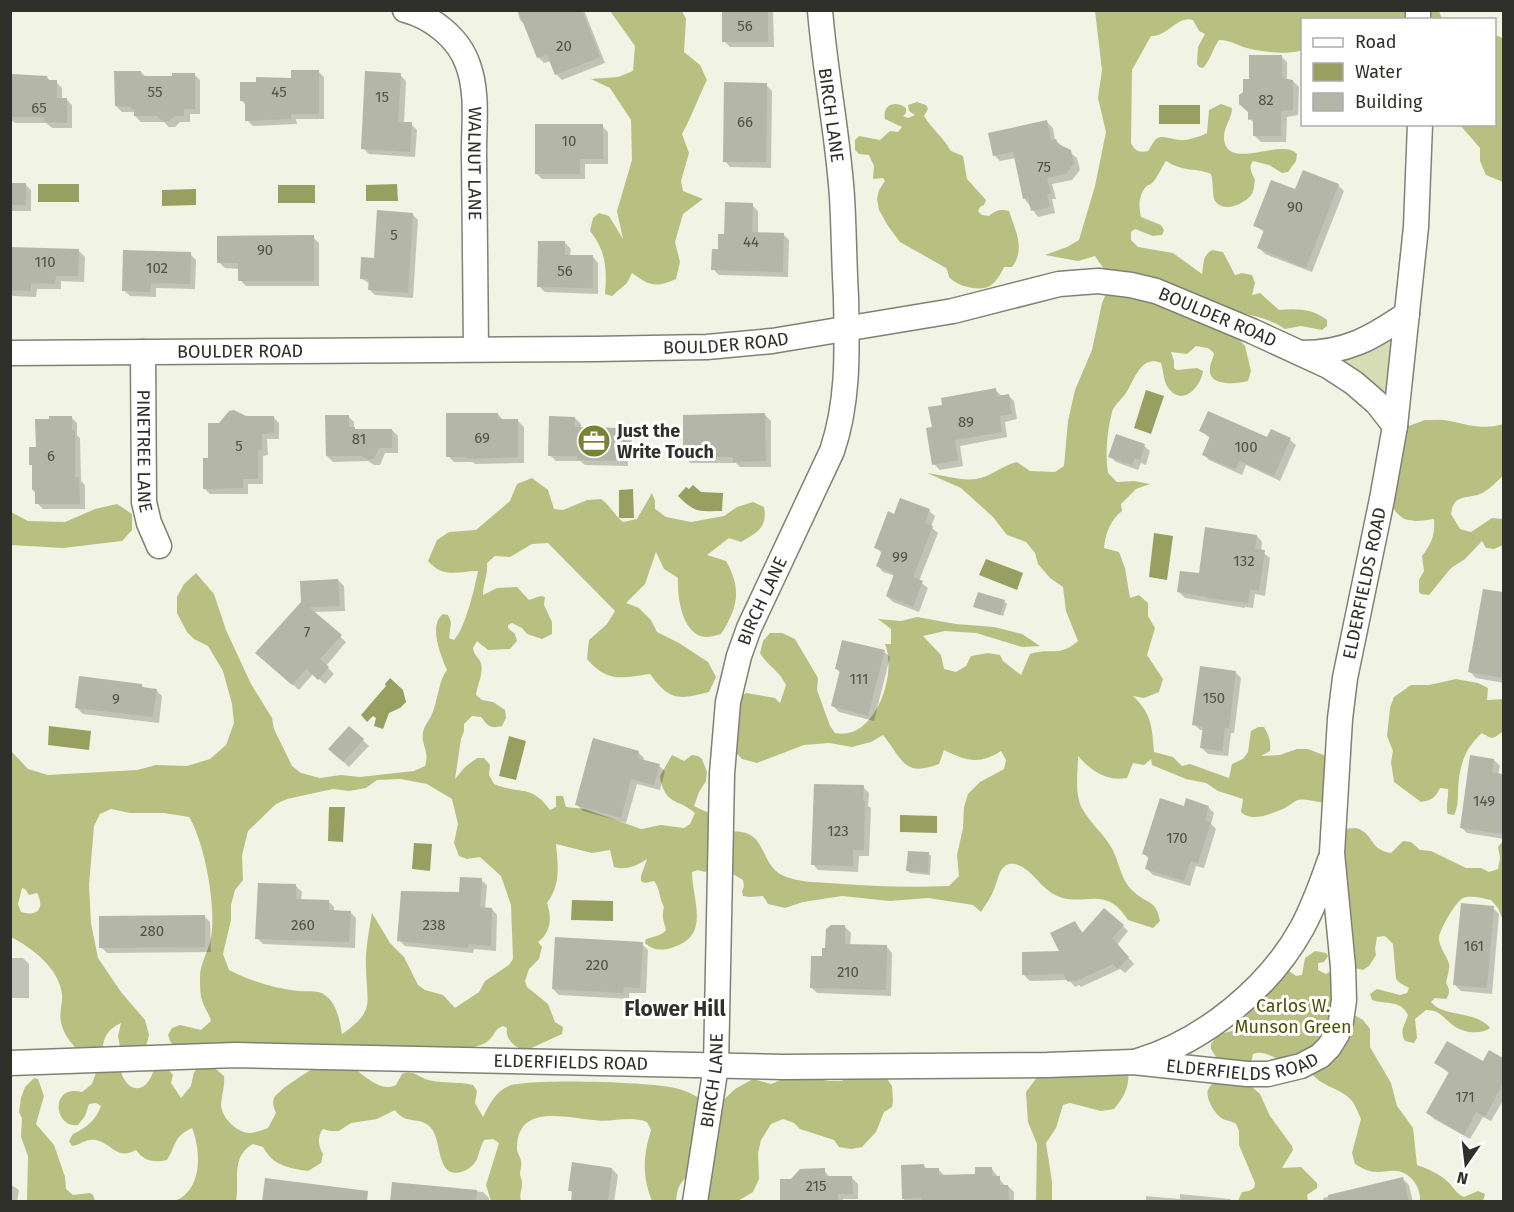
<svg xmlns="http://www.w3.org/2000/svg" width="1514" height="1212" font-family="'Fira Sans',sans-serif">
<rect width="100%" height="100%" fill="#f1f4e4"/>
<path fill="#d6dcb4" d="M1407,314L1395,426L1325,353Z"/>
<g fill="#b7c080" fill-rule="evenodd">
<path d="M610,11H682L686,19L684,52L700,65L707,80C698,98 692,116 682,134L689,153L681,181L683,191L703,199L683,214L675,242L680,262L676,279C655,288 650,286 632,273L627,283L612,296L605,294C607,268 606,251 590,231L593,218L599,213L609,216L623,239L617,211L632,160L631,120L610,88L591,79L618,77L633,71L635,46Z"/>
<path d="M1095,11H1439L1442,19L1302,20V50C1291,55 1263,52 1251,49C1239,47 1232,40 1219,40C1212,50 1210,61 1203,68L1199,67L1197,64L1198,47L1205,34L1199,31L1193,20C1178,15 1167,37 1151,36L1132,70L1131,143C1135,151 1139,153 1148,151C1150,148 1153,142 1156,139C1162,134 1173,140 1180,140C1186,141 1202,136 1207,133L1209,110L1221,104L1232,108C1232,119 1223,127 1224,139C1227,172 1282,137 1297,154L1296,161L1288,172L1282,173L1269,165L1253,161C1248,168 1252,173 1255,180C1254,184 1254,191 1252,194C1244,205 1221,214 1214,199C1213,196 1213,180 1211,174C1195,167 1185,173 1166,161C1161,168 1158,177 1153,182C1148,187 1149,183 1145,188C1138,197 1139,208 1141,217L1161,225L1164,230L1162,235L1153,236L1135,229L1131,232V240L1138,247L1173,253L1202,274C1204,264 1202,256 1212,250L1223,252L1235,275L1242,273L1252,275L1255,283L1252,295L1260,293L1279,310C1296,308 1314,309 1327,320V326L1322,330L1301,326L1285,329C1269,317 1248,316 1231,309L1235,335L1245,346L1251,371L1248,381C1237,384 1207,387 1210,368C1210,364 1213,359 1214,353L1208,348L1196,346L1187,354L1171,352L1174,361V368L1177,370L1197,368L1203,371C1201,386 1184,406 1170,390C1163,383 1164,372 1161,363C1141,354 1134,381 1126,393C1122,399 1114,405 1112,412C1107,431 1105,454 1108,473L1117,482L1134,481L1150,484L1136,489L1121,504L1122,511C1111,519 1105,534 1104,548L1119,552L1125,568L1130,598L1139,595L1148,603V616L1155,628L1147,655L1163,679L1159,692L1144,698L1133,696C1152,714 1152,727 1154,752L1173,757L1182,766L1190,764L1229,778L1232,764L1243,759L1248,752L1251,731L1258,727H1264C1269,735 1271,742 1270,751L1261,756L1280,755L1297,749H1308L1331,758L1325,802C1315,803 1308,798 1298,800C1294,801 1289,806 1285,808C1273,813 1251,823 1241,812L1243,799L1218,791L1206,783L1186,779L1152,765L1151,759L1144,765L1133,763L1127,778C1107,782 1090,770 1078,756C1078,772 1074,796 1083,810C1091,824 1104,834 1111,847C1120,862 1120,880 1134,892C1148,905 1156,899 1160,921L1153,928L1128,920C1101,877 1076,918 1043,886C1035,878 1022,861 1009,864C999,867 998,880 995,887C992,896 986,904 981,912L973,905L928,898L890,901L842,896L803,902L785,908L768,904L763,896L750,897L743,896L742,891L744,887L743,880L724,869L712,867L705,872L698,870L692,872C692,900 712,937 671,948C661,951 652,950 645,943L646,939C680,930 658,930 664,907C659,898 660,888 654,881L645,883L641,881V876L647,859C638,865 626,871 614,867L610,850L592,853L556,844C558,866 561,884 547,903C552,918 551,932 538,942L542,947L539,959L529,969L525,981L527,987L548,1004L555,1022L563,1027L562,1034L525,1051C515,1047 505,1040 507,1028L503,1026C495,1029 495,1034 490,1039C479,1051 451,1049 437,1046L426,1054L362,1051L340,1044L327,1059C333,1060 340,1061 346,1064C361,1070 378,1094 396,1085L402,1074C412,1070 416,1075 425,1079C440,1084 457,1081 473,1085L477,1091L475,1103L483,1117C489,1105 496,1091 509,1086C529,1078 658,1082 679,1089C693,1093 703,1100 714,1109L735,1089L753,1079L771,1084L791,1076L805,1077L829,1081H842L851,1075L885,1076L892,1086L893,1101L892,1107L884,1112L876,1132L862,1147L851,1149L839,1147L834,1140L800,1129L794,1123L783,1119L771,1124L761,1140L758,1153L759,1179L753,1192L738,1201H708C704,1193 696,1181 686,1178C678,1184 677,1192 676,1201H652C642,1175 643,1157 651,1130L647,1122C630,1115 611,1123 593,1120C564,1117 517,1104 517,1148C517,1153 520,1156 521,1161C522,1166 520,1170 520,1175C521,1178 522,1180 522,1184C522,1190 519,1194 521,1201H491L486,1185L499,1143L493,1139L484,1140C480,1147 479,1155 476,1161C473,1166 466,1171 461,1172C436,1179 442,1140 431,1128C420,1115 406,1126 395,1110L377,1119L351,1123L339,1131H330L323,1129C317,1137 318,1145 323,1154L321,1163L308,1171C289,1168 273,1166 263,1147L253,1144C230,1157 240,1180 236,1201H175C203,1190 201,1150 192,1128C173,1137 177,1144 167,1160C153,1163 144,1161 136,1150C116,1161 111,1142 95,1140C87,1138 80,1145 72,1146L69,1141L73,1134C86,1128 96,1120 101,1106L96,1103L89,1104L85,1116L78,1125C54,1129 49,1084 82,1092L92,1084L97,1070C86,1059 66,1041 62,1026C58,1014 63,1004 62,994C59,968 32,948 11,937L10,750L28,769L48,775L137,770L156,765L187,766L210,759L226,745L234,723L232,704L223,671L208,646L194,639L187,632L177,613V597L184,584L196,573L214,594L226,630L251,684L272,718L274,729L292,766L301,773L320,778L341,775L360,777L414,771L425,766C430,751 421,746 423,733C424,726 428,722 431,716C438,702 438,681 447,670C441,656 428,625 443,614L448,615L451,622L449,638L454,640C465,629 475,587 478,571C457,571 444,579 428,561L437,540L449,532L476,530L510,501L517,484L532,478L548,490L554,509L563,510L587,500L601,499C610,505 614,515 623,522L637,519L652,493L655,501V509L666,517L691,522L724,516L737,507L753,502L764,507C768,527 757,533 741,542L729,538L707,555L726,561C742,589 738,608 721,634C716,635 711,637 706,637C682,636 677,596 678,578L664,569L656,552L645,584L626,603L639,608L651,620L657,632L679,643L708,662L716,677L709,692C678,700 670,701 650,674C621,678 608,683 587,659L589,640L607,624L615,611L548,543L532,544L510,557L495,556L487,563C488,575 483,583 483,595L497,588L517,587L529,600L541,596L545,597L544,605L552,622V634L542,639L527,634L522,628L512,623L508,625V628L515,634L517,641L510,649L488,650L477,641L473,648C474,655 477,656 480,661C485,671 477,685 476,695L482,700L493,702L505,710L506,718L502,726C490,729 488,726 481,717L472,716L464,724V731L461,739L455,779L465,767L477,758H484L490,765L489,775L494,784C519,795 531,783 550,810L556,807V796H563L566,807L585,809L641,829L661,825L684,828L690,824L695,813C679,798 665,807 660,776L672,755L684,761L692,755L698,756L702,759L707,772L706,781L699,792L694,806L711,814L727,832C770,826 757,865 784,876C798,882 814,882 829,883C869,886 909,888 949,886L959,876L957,855L963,828L964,807L968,794L980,782L1004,769L1006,760L1001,751C980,765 966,761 944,750L939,764C903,778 902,758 883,735L871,742L852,747L829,743L804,745L757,763L742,759L729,745L737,700L746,693L775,698L780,703L786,685C778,669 769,668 760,653L763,641L770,633H782L795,639L818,678L817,690L830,726L835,733C874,742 898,675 885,644H891V629L878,619L901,621L917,617L956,624L994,627L1022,634L1040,646L1022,647L976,633L945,631L923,636L941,655L944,669L956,672L966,666L971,656L988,653L1000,655L1003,661L1021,675L1030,654C1050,647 1059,658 1078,641L1066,611L1063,587L1050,578L1038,564L1035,553L1026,542L1007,535L993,517L961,488L927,473C942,475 961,481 976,479C991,477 1002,465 1017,462L1030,471L1055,472L1064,466L1068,421L1075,390L1092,350L1102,303L1108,289L1104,269L1095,256L1078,261L1045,255L1067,247L1079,240L1095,186L1106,132L1098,98L1102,70ZM400,779L427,784L452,799L458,824L454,843L459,856L467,859L480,857L501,876L511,905L513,959L509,965L485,981L479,992L455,1008L443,995L425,990L418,985L404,957L390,943L372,913C369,931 365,951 366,969C367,1005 375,1011 342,1034C340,1022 337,1004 326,996C319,989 308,992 299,991C274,989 251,981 229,970L223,954L231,920V905L235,890L243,880L242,855L248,831L276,804L287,799L333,789L349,791L366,788L377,780ZM111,809L130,813H164L189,817C205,842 218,914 210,942C207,954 200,964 200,977C200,984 200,994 202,1000C204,1008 209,1013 211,1021L201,1030L180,1025L172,1028L168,1035L171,1043C185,1050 194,1049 208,1044L319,1065C309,1071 279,1089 274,1098C272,1103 274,1108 276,1113L268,1128C262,1130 255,1133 249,1133C236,1132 221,1117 221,1104C222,1094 225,1086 224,1076L211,1065H201L194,1072L191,1086L181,1098L171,1083L173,1075L166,1066L154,1069C148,1092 129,1096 121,1072L104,1065C101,1045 102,1032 121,1023L118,1036L120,1047L145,1050L149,1035L145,1020L121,992L98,958L91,923L89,885L94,826L100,814ZM22,888L25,889L29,895L37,893C45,908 38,917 21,912L18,904Z"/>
<path d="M1495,35L1503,38V182L1486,175L1480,161V148L1460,125L1494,124Z"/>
<path d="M917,102L926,105L928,109L924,116C932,129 943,137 951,151L963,156L967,179L986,200L984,205L980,207L978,211L982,215L989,216C996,210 1000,209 1009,211C1015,230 1026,249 1012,267H1004C1001,274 996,282 990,286C980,292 956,286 949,277C949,276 947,269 946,268L900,242L888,226L879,210L877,199L879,190L885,181L883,178L873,179L874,166L869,155L859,154L855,150V140L859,136L880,140L890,131L898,132L902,127L885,119C882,104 896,100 906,108V113L903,116L908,118L915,115L909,111L908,105Z"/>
<path d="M1425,420C1433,420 1442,419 1450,421C1469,425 1484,430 1503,424V476C1497,481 1491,488 1484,492C1469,501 1454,491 1451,514L1460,529L1471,532L1492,518L1503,519V545L1494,549L1486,548L1482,541L1465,559L1451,568L1429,595L1421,594L1419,592V580L1424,571L1422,556C1432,543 1435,535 1434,519C1424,520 1409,524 1400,516C1395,512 1392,505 1387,501L1406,427Z"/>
<path d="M117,504L132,514V530L122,541L63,548L11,545V506V512L28,521L65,522L95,509Z"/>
<path d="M1456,679L1478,683L1488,688L1487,700L1503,699L1504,731C1492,738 1495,741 1482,733C1464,749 1459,767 1458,791C1458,800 1458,807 1454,815L1448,814C1445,807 1449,797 1448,789L1440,788C1435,798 1432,800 1421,802L1394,782L1391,762L1393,751L1387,736L1390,708L1394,697L1411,685H1429Z"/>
<path d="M1356,828C1374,833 1369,850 1391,853L1403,841L1411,842L1420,850L1431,851L1466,868H1481L1489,872L1498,869L1500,858L1498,847L1503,841V920L1498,908L1491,900C1482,898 1471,895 1463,898C1457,900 1439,930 1439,938C1439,948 1447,955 1449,964C1450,969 1447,977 1446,983C1450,990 1450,993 1446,999L1435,998L1431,1002C1444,1018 1476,1010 1490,1028C1481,1035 1464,1033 1454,1026C1444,1019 1441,1010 1426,1010L1415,1019L1417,1038L1414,1043L1405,1041C1399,1031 1405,1025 1408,1015C1400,999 1386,1005 1372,1000L1370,994L1377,989L1400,995L1407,993L1409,988L1400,983L1396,979L1393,944L1385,936L1377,937L1375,949L1376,955L1369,966L1363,970L1350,967L1342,829Z"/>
<path d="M1315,951L1326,953L1328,956L1324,962L1318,963V970L1326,974L1334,969L1341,986L1319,1053C1310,1055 1288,1061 1280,1059C1271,1057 1263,1050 1253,1054L1250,1067L1242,1073L1252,1087L1260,1094L1270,1116L1292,1146L1293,1150L1282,1168L1301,1167L1317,1183V1188L1307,1195L1308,1201H1238L1242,1192L1249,1191L1254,1188L1255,1183L1239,1145V1131L1236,1124C1232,1121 1228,1121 1223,1119C1215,1115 1205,1098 1208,1090C1210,1085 1214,1083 1217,1078V1059L1211,1049V1044L1219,1034L1232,1031L1243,1020L1259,998L1285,968L1296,976L1302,975L1305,958Z"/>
<path d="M1350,1016H1356L1363,1020L1370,1029V1047L1391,1083L1397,1106L1413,1128L1417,1165C1428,1169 1438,1173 1447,1181C1454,1187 1455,1193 1464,1197L1478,1191L1485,1194L1483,1201H1420C1421,1187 1411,1173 1397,1171C1390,1170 1384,1172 1378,1172C1369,1172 1363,1169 1355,1164L1352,1153L1361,1119C1358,1113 1356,1106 1352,1101C1341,1087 1318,1087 1310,1070Z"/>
<path d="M1127,1065C1131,1083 1126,1095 1114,1109L1101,1111L1070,1103L1063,1105L1056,1128L1046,1143L1052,1182V1201H1036L1037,1144L1028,1122L1026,1092L1038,1076Z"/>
<path d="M34,1078L38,1079L44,1096L36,1124L54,1145L65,1177L66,1189L73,1195L90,1193L93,1195L95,1201H27L28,1156L21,1137L22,1118L19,1112L21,1098L25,1087Z"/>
</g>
<g fill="#98a061">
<rect x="1159" y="105" width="41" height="19"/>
<rect x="38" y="184" width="41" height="18"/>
<path d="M397,184L398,201H366V185Z"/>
<rect x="278" y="185" width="37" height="18"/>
<path d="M196,189V205L162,206V190Z"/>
<path d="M1146,390L1164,396L1151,434L1134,428Z"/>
<path d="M693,485L701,492L723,493L722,511C699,511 696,514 678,496L686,487L689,489Z"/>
<path d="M633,489L634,518H619V490Z"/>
<path d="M1154,533L1173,536L1167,580L1149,577Z"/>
<path d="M986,559L1023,573L1017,590L979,575Z"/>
<path d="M390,678L403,690L406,702L400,708L389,713L383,729L374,726L376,718L373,716L367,722L361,715L386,686L385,684Z"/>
<path d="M49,726L91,731L89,750L48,745Z"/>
<path d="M509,736L526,741L516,780L499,776Z"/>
<path d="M329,807H345L343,842L328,841Z"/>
<path d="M900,815L937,816V833L900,832Z"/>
<path d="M414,843L432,844L430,871L412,869Z"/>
<path d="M572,900L613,901V921L571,920Z"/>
</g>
<g fill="#0003">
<path d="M517,10H584L605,63L562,80L556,74L551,61L544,63L539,58L526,26L520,20Z"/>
<path d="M724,10H773L774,47H730L724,41Z"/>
<path d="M1281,56L1287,62V80L1293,81L1299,87L1298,115L1287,117L1286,142H1261L1255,136V124L1250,119L1251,80Z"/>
<path d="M318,71L324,77V119H296L297,124L253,126L247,120V106L242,101L292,80Z"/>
<path d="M141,72L146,77H174L194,74L200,80V114H190V122H180L175,127H169L164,122H141L135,116V112H122L116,106Z"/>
<path d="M400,75L406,81L404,123L411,124L417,130L415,157L369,154L363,148Z"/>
<path d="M47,77L51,82H56L62,88V99H66L72,105V128H52L46,123H16L10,120V78Z"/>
<path d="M766,85L772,91L771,168L730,167L725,161Z"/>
<path d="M1047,122L1053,128L1055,140L1077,158L1080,170L1072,180L1052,184L1056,199H1052L1055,213L1038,217L1024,198L1016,158L1000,161L994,155Z"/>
<path d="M602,126L608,132V164H585V179H542L536,173Z"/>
<path d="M10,184H25L31,190V211H10Z"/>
<path d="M1338,185L1344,191L1312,272L1265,254L1259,248L1265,233L1255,225L1296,191Z"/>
<path d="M752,205L758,211V234H783L789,240L788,277L719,275L713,269L726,236Z"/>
<path d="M412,214L418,220L413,298L375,295L369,289L370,284L361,278Z"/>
<path d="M313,237L319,243V286H246L240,280V269L225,268L219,262Z"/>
<path d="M565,243L571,249L570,256L593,257L598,263V294L545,292L539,286Z"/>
<path d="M10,248L79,251L85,257L84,282L61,281V289H37L36,297L13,296L10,293Z"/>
<path d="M190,254L196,260L195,289L156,288V297L130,296L124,290Z"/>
<path d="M995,390L1002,396L1008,395L1014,401L1017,419L1005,422L1007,437L960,446L963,466L940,470L934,464Z"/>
<path d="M498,414L504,421H518L524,427V463L475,464L473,462H454L448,456Z"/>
<path d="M765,415L771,421V467H740L736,463H690L685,457Z"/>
<path d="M348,416L354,422V428L357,431L392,430L398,436V453H385L380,465H374L368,461L333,462L327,456Z"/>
<path d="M71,417L77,423V435L80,438L81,481L85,485V509H43L37,503L34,467L30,464L37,448Z"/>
<path d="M245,417H273L279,423V439H267L268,455L263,456V484H248V494H210L204,488L219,424Z"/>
<path d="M575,418L581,424V428L626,429L632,435L631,451H628V466L585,465L580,461H556L550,455Z"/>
<path d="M1201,431L1268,439L1271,431L1290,440L1296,445L1280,481L1246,465L1242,475L1209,460L1203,454L1211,439Z"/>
<path d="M1144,446L1150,451L1146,465L1141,463L1138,470L1116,462L1110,456Z"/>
<path d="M901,500L929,511L935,516L931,527L938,533L919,581L928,588L919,612L893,602L887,596L895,576L883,572L878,566L882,554L876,547L895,516Z"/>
<path d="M1257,536L1262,542L1261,551L1270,558L1265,596L1255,594L1253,608L1245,607V608L1185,598L1179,592L1200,575Z"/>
<path d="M338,580L344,586L345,611L313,612L346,642L326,666L334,674L325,684L313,674L299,690L257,653Z"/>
<path d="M1484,591L1504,594V683L1476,678L1470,672Z"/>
<path d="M1004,601L1007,604L1003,616L975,606Z"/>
<path d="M884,652L890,657L874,721L839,712L833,706L841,673L836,669Z"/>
<path d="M1235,672L1241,678L1234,733H1231L1228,756L1208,754L1202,748L1204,730H1200L1194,724Z"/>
<path d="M141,685L145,689L156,690L162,696L159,723L83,714L77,708Z"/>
<path d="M350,728L369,746L349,767L330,749Z"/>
<path d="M638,752L644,758L643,761L659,766L665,771L660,790L637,784L626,823L583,811L577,805Z"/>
<path d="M1494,760L1500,766L1498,775H1504V839L1467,833L1461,827Z"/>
<path d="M863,787L869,793L868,806L871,808L869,856H859L858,872L818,870L813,864Z"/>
<path d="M1208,807L1214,813L1211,824L1216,829L1204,868L1196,866L1190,886L1153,875L1147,869L1150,860L1144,854L1185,808Z"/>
<path d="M929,854L931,856L930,875L910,873L908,871Z"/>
<path d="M481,880L487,885L485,909H492L497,915L496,951L474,949L473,953L405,946L399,940Z"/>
<path d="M296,886L302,892L301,900L328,901L334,907V911L350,912L356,918L355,948L263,944L257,938Z"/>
<path d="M1493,908L1499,914L1492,994L1461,991L1455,985Z"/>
<path d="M204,916L210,922L211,952L107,953L101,947Z"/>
<path d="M1075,923L1083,933L1123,926L1128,931L1117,945L1134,964L1125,973L1120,969L1081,987L1079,985L1075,987L1069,980L1030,981L1024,975L1062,953Z"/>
<path d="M845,927L851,933L850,946L887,947L892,953L891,996L817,993L811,987L827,950Z"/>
<path d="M642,944L648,950L646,993H629V999L559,995L553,989Z"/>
<path d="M10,958H23L29,964V998H10Z"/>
<path d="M1490,1052L1504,1060V1099L1491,1121L1483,1117L1470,1139L1434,1119L1428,1113L1450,1074L1436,1063H1484Z"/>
<path d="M923,1165L927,1169H938L944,1175L976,1176L991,1168L1005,1186H1008L1014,1192V1202H906L903,1198Z"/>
<path d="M612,1169L618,1175L614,1202H572L573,1194L570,1190Z"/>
<path d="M824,1170L830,1178H852L858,1184V1199H843V1202H780L792,1181Z"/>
<path d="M1403,1179L1409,1185L1413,1202H1324L1323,1198Z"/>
<path d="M10,1184L19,1190L17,1202H10Z"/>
<path d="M393,1184L483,1192L489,1198V1202H391Z"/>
<path d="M1180,1194L1230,1199L1232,1202H1146V1196L1180,1199Z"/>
</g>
<g fill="#b4b6a7">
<path d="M518,10H582L600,57L555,75L547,55L537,58Z"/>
<rect x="722" y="10" width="46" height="32"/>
<path d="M1249,55H1282V78L1293,80V110L1281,111V136H1253V119L1248,120V112L1239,104V95L1243,92V79H1249Z"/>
<path d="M291,70H319V114H291V119L245,121V101H240V82H256V77L291,78Z"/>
<path d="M114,71H141V76H172V73H195V109H184V116H174L169,121H162L157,116H134V109H131V107L115,106Z"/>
<path d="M365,71L401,73L398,122H412L410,152L361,149Z"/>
<path d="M12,74L47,76L48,80H57V98H67V123L44,122V117H10V76Z"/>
<path d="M724,82L767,83L766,162H723Z"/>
<path d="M1047,120L1051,140L1056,139L1058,144L1071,150L1074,163L1066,174L1047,178L1051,193L1047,194L1050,207L1031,211L1028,198L1023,199L1013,152L993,156L988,133Z"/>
<path d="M535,124H603V159H580V174H535Z"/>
<path d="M1303,170L1339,184L1306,268L1257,248L1264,230L1253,226L1271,180L1295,189Z"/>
<rect x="10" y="183" width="16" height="22"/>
<path d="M725,202L753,203L752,232L784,233L783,272L711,270L712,249H718V234H724Z"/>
<path d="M377,210L413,213L408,293L368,290L369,279H360L361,257L374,258Z"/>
<path d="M314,235V281H238V263H217V236Z"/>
<path d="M538,241H565V255H593V288L537,287Z"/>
<path d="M10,247L79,249L78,276H56L55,284L31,283V291L10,290Z"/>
<path d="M123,250L191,252L190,284L151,283L150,292L122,291Z"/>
<path d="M996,388L997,396L1009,394L1012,414L1000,416L1002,432L955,440L958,460L932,465L926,428L932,427L928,407L942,405L941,398Z"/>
<path d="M234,410L246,416H274V433L262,434V450H258V479H243V488L203,489V458H208V423H219L229,411Z"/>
<path d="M1208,411L1267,437L1271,429L1291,438L1274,476L1240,461L1236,470L1202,455L1210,436L1199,431Z"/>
<path d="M446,413H498V419H518V457L467,459V457H446Z"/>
<path d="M765,413L766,461L733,462V457H683V415Z"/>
<path d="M325,415H349V427H355V429H392V448H379L374,459L369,460L361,456H326Z"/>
<path d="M49,416H72V430H75V477H79L80,504H35V492L32,489V465H29V447H36L35,419H49Z"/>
<path d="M549,416L575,417V427L626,428V446H623V461L577,460V456H548Z"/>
<path d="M1116,434L1145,444L1140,460L1135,458L1132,465L1108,457Z"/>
<path d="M900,498L930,509L925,523L933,526L913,577L923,581L913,607L886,596L894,574L876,566L882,551L874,548L888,511L894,514Z"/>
<path d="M1205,527L1257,535L1255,549L1265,550L1259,591L1250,589L1248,603L1207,598V597L1177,592L1180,571L1199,573Z"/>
<path d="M338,579L340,606L309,607L342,635L320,659L329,667L318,680L306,669L292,685L255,653L301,602L300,581Z"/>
<path d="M1483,589L1503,592V678L1468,672Z"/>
<path d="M978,592L1005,600L1000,615L973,607Z"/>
<path d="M842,640L885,650L868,716L831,706L840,670L835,669Z"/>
<path d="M1200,666L1236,671L1229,728H1225L1222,751L1200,748L1203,726L1192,725Z"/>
<path d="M79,676L142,684V687L157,689L153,717L75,708Z"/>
<path d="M349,726L364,739L343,762L328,749Z"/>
<path d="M593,738L639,751L637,758L660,764L654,785L631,779L621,818L575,805Z"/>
<path d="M1470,755L1494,759L1492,772L1503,774V834L1460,828Z"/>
<path d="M814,784L864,785L863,801H865L864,850H853V866L811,865Z"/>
<path d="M1160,798L1184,806L1186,798L1209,806L1205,820L1211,822L1198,863L1191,861L1184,881L1145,869L1149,856L1142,854Z"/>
<path d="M908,851L929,852L928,873L906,871Z"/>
<path d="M460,877L482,878L480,907L492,908L491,946L469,944L468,948L397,941L401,891L459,892Z"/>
<path d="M258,883L296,884V899L329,900V910L351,911L349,942L255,939Z"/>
<path d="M1461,903L1494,906L1487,988L1453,985Z"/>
<path d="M1104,908L1124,925L1112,938L1129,957L1118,969L1113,964L1074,982L1073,980L1068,982L1063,974L1022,975V952L1059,951L1050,933L1075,921L1082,933Z"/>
<path d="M205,915V947L99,948V916Z"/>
<path d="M831,925H845V944L887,945L886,990L810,988L811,956H822V948H825L826,929Z"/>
<path d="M555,937L643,942L640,988L624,987L623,993L552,989Z"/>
<path d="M1447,1041L1483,1061L1489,1050L1503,1058V1083L1485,1117L1476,1112L1464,1135L1426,1113L1449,1072L1434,1063Z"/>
<path d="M572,1162L612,1168L608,1202H571L572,1191H568Z"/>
<path d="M924,1164V1168H939V1175L975,1174V1167H992V1176H1000V1185H1008L1009,1202H921V1198L902,1199L901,1165Z"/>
<path d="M825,1168V1176H852L853,1194H838V1202H780V1179H791L800,1169Z"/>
<path d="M1403,1177L1409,1202H1329L1328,1195Z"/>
<path d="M265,1178L368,1191L367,1202H262Z"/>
<path d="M392,1182L477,1190L476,1202H390Z"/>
</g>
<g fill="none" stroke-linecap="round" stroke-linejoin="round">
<defs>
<g id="minor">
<path id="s1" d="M405,10C432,17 459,38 468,65C478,92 474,124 474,152C475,218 475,283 476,349"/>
<path d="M1418,10V20"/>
<path id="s2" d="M143,352L144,502L149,523L159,546"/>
<path id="s3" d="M10,353L594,349L707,347L772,341L953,311L1059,284L1098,281L1131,285L1156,291L1252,331L1328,366L1354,383L1377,403L1395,426"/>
<path d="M1302,353C1346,353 1372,338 1407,314"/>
<path d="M1138,1061C1204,1041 1269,988 1302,928C1314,906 1322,883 1330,860"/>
<path id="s4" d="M10,1063L236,1055L783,1067L1047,1065L1133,1062L1247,1074H1268L1301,1066L1320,1056L1329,1047L1337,1034L1341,1021L1344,1000L1343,967L1332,853L1340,719L1345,678L1382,499L1395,426L1416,227L1420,124"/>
<path id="s5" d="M695,1202L716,1066L722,774L728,702L739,656L749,628L832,451C849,401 847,350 846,297C844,264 844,230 842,197C838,135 825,73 820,10"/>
</g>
</defs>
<use href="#minor" stroke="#7f8273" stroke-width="27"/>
<use href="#minor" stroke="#fff" stroke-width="24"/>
</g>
<defs>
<symbol id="office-disc" viewBox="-11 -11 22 22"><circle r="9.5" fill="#79822e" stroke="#fff"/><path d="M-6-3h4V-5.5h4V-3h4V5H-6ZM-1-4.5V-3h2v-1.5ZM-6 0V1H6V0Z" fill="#fff"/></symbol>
</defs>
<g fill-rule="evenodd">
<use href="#office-disc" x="575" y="422" width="38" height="38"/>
</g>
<g text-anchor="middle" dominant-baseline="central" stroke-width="6" stroke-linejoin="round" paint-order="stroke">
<g font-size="15" fill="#505249">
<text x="745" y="26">56</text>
<text x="564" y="46">20</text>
<text x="155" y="92">55</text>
<text x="279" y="92">45</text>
<text x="382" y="97">15</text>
<text x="1266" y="100">82</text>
<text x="39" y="108">65</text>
<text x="745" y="122">66</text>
<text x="569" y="141">10</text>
<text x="1044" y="167">75</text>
<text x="1295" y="207">90</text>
<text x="394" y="235">5</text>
<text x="751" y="242">44</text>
<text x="265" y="250">90</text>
<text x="45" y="262">110</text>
<text x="157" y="268">102</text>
<text x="565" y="271">56</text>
<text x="966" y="422">89</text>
<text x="482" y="438">69</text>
<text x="359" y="439">81</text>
<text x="239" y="446">5</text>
<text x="1246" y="447">100</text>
<text x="51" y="456">6</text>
<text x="900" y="557">99</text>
<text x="1244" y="561">132</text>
<text x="307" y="632">7</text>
<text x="859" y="679">111</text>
<text x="1214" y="698">150</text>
<text x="116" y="699">9</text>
<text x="1484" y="801">149</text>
<text x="838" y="831">123</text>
<text x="1177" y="838">170</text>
<text x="303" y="925">260</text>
<text x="434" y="925">238</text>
<text x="152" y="931">280</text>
<text x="1474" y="946">161</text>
<text x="597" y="965">220</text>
<text x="848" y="972">210</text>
<text x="1465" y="1097">171</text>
<text x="816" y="1186">215</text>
</g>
<g font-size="18" fill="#2f302a" stroke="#fff">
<text transform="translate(831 115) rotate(82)">BIRCH LANE</text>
<text stroke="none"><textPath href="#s1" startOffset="186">WALNUT LANE</textPath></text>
<text stroke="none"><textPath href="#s3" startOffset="1220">BOULDER ROAD</textPath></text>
<text stroke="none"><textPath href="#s3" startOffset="716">BOULDER ROAD</textPath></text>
<text stroke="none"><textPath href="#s3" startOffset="230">BOULDER ROAD</textPath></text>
<text stroke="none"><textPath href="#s2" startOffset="99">PINETREE LANE</textPath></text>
<text stroke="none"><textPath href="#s4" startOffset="1797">ELDERFIELDS ROAD</textPath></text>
<text stroke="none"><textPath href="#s5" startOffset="609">BIRCH LANE</textPath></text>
<text stroke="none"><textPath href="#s4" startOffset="1234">ELDERFIELDS ROAD</textPath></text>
<text stroke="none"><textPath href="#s4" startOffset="561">ELDERFIELDS ROAD</textPath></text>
<text stroke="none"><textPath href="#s5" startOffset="123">BIRCH LANE</textPath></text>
</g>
<g font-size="18" font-weight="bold" fill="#2f302a" stroke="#fff" text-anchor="start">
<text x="617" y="431">Just the<tspan x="617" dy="21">Write Touch</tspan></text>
</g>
<g font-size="18" fill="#4b5204" stroke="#fff">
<text x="1293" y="1006">Carlos W.<tspan x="1293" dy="21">Munson Green</tspan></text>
</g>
<g font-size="21" font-weight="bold" fill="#2f302a" stroke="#fff">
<text x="675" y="1009">Flower Hill</text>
</g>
</g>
<rect width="1514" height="1212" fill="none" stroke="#2f302a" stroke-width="24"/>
<rect x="1301" y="18" width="195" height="108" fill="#ffffff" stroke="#acacaa" stroke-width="1.5"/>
<rect x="1313" y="38" width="30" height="9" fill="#ffffff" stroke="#acacaa" stroke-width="1.5"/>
<text x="1355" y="48" font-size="18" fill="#2f302a">Road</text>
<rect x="1313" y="63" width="30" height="18" fill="#98a061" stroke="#acacaa" stroke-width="1.5"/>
<text x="1355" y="78" font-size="18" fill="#2f302a">Water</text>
<rect x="1313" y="93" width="30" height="18" fill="#b4b6a7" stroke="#acacaa" stroke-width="1.5"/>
<text x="1355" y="108" font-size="18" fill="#2f302a">Building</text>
<g transform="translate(1466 1164) rotate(194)" stroke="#ffffff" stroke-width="4.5" paint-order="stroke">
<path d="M0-4.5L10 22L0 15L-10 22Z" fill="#2f302a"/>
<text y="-9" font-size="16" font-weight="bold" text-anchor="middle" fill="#2f302a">N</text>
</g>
</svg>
